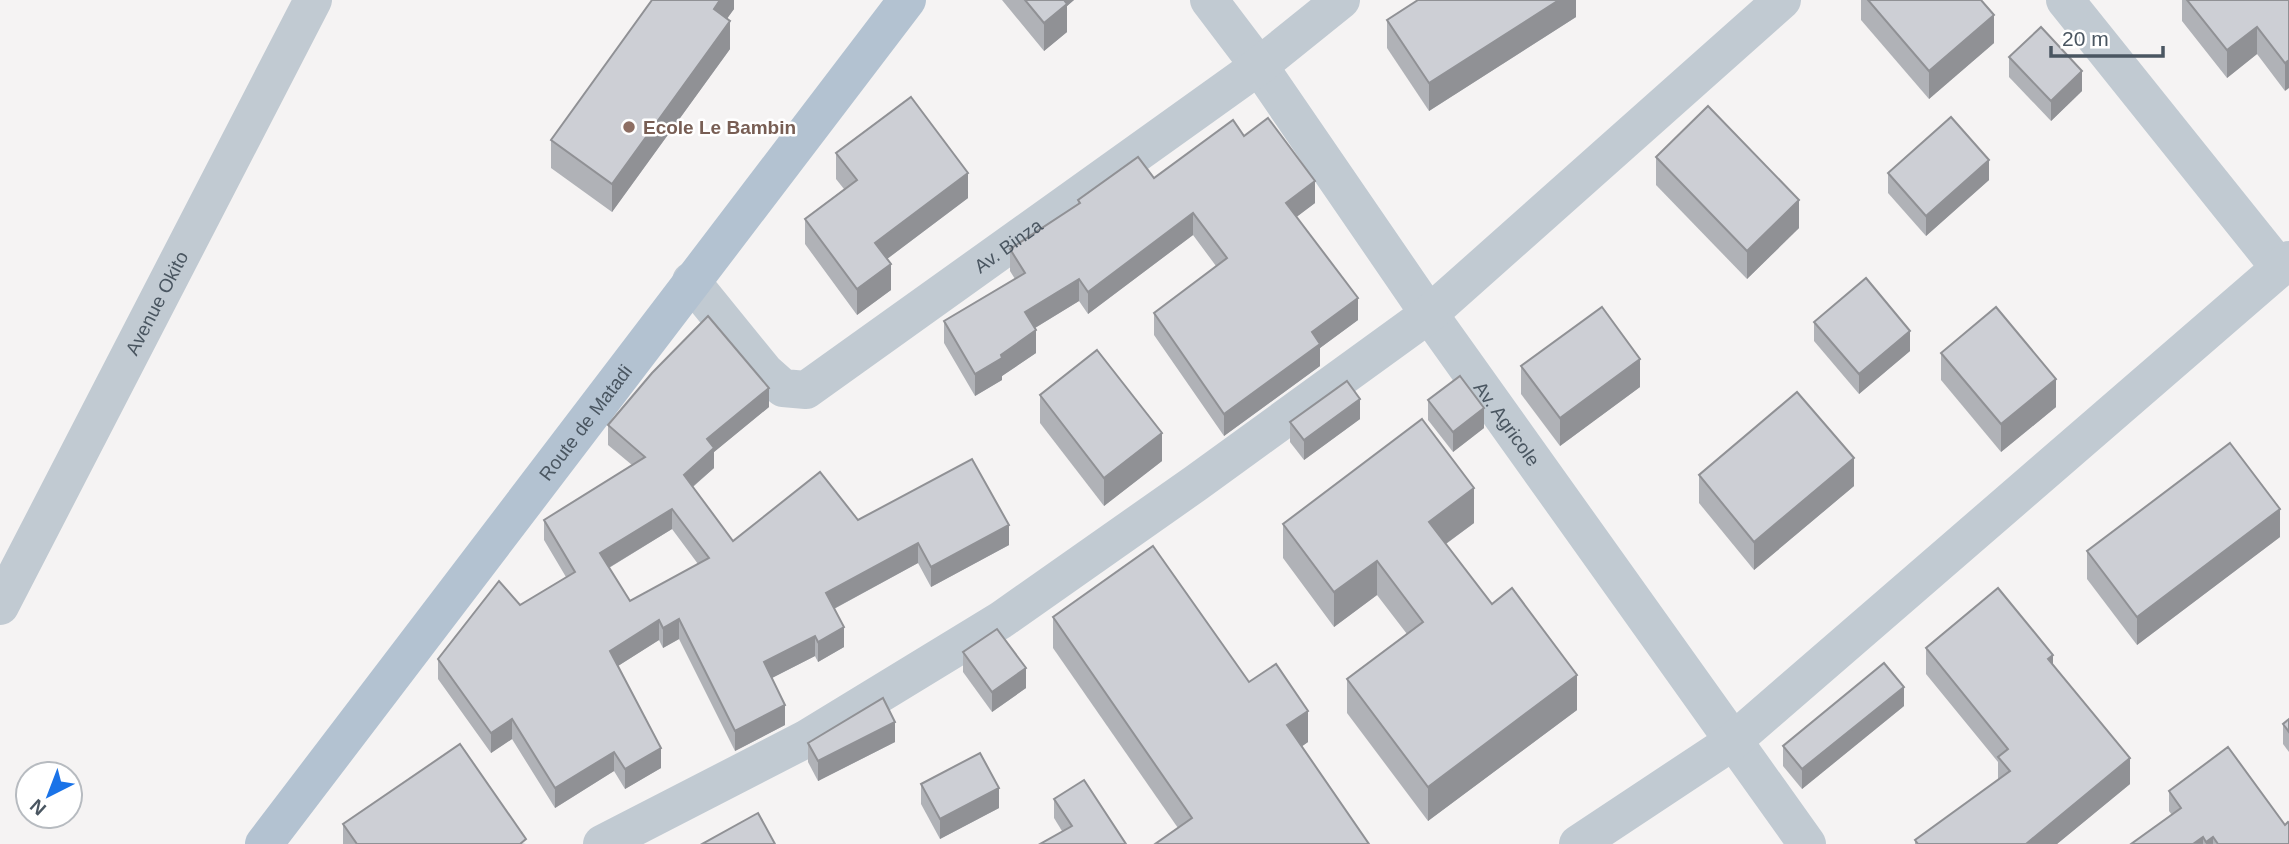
<svg xmlns="http://www.w3.org/2000/svg" width="2289" height="844" font-family="Helvetica,sans-serif">
<rect width="100%" height="100%" fill="#f5f3f3"/>
<g fill="none" stroke-linecap="round" stroke-linejoin="round">
<g stroke="#c1cad2" stroke-width="38">
<path id="s1" d="M1209,0L1259,66L1429,314L1807,844"/>
<path d="M2065,0L2279,267"/>
<path id="s2" d="M691,281L765,372L783,388L806,390L1259,66L1341,0"/>
<path id="s3" d="M0,606L313,0"/>
<path d="M602,844L806,739L1001,620L1196,483L1429,314L1782,0"/>
<path d="M1578,844L1732,742L2289,260"/>
</g>
<path stroke="#b3c2d1" stroke-width="38" id="s4" d="M264,844L907,0"/>
</g>
<g fill="#b0b2b7" fill-rule="evenodd">
<path d="M734,0V9L727,18L730,49L612,212L551,168V140Z"/>
<path d="M1002,0H1074L1067,6V32L1044,51Z"/>
<path d="M1576,0V17L1429,111L1387,48V20Z"/>
<path d="M1861,0H1981L1994,43L1929,99L1861,20Z"/>
<path d="M2182,0H2289L2285,91L2257,54L2227,78L2182,21Z"/>
<path d="M2009,57L2082,91L2051,121L2009,77Z"/>
<path d="M1244,136L1315,203L1296,217L1358,320L1320,348V366L1224,436L1154,335V313L1216,266L1193,235L1088,314L1079,301L1035,328L1036,353L1002,376V380L975,396L944,343V321L1015,279L1010,271V249L1078,204V200L1154,178Z"/>
<path d="M836,153L968,198L887,259L891,290L857,315L805,244V219L844,189L836,179Z"/>
<path d="M1656,157L1799,228L1747,279L1656,185Z"/>
<path d="M1888,173L1989,180L1926,236L1888,193Z"/>
<path d="M1814,322L1910,351L1859,394L1814,341Z"/>
<path d="M1941,353L2056,407L2001,452L1941,380Z"/>
<path d="M1521,366L1640,387L1560,446L1521,394Z"/>
<path d="M1040,395L1162,461L1104,506L1040,423Z"/>
<path d="M1428,400L1484,428L1453,452L1428,420Z"/>
<path d="M769,407L714,452V468L693,487L733,541L858,520L1009,545L931,587L918,563L834,609L844,647L818,662L815,656L772,678L785,725L735,751L679,639L663,648L659,640L618,666L661,768L625,789L614,771L555,808L512,739L491,753L438,679V659L520,605L566,577L544,540V520L632,465L608,445V425ZM672,529L698,564L630,601L609,568Z"/>
<path d="M1360,419L1304,460L1290,442V422Z"/>
<path d="M1699,475L1854,486L1754,570L1699,503Z"/>
<path d="M1474,523L1446,544L1492,604L1577,710L1428,821L1347,713V679L1407,634L1377,595L1334,627L1283,558V524Z"/>
<path d="M2280,537L2137,645L2087,579V551Z"/>
<path d="M1053,617L1249,682L1308,742L1178,828L1053,648Z"/>
<path d="M1926,648L2053,665L2130,784L2057,844H1915V840L1998,780V762L1926,674Z"/>
<path d="M963,652L1026,688L992,712L963,672Z"/>
<path d="M1904,706L1802,789L1783,766V746Z"/>
<path d="M2289,719V752L2283,744V724Z"/>
<path d="M895,742L818,781L808,762V743Z"/>
<path d="M921,784L999,808L940,839L921,804Z"/>
<path d="M2169,791L2289,844H2131L2172,815L2169,811Z"/>
<path d="M1054,799L1126,844L1062,831L1054,818Z"/>
<path d="M343,824L526,844H343Z"/>
</g>
<g fill="#909195">
<path d="M720,0H734V9L714,37V9Z"/>
<path d="M1055,0H1074L1067,6V32L1044,51V23Z"/>
<path d="M1559,0H1576V17L1429,111V83Z"/>
<path d="M1994,15V43L1929,99V71Z"/>
<path d="M730,21V49L612,212V184Z"/>
<path d="M2257,27V54L2227,78V50Z"/>
<path d="M2289,60V88L2285,91V63Z"/>
<path d="M2082,71V91L2051,121V101Z"/>
<path d="M1989,160V180L1926,236V216Z"/>
<path d="M968,173V198L875,268V243Z"/>
<path d="M1315,181V203L1286,225V203Z"/>
<path d="M1799,200V228L1747,279V251Z"/>
<path d="M1193,213V235L1088,314V292Z"/>
<path d="M891,264V290L857,315V289Z"/>
<path d="M1079,279V301L1025,334V312Z"/>
<path d="M1358,298V320L1320,348V366L1224,436V414L1312,332Z"/>
<path d="M1036,330V353L1002,376V380L975,396V374Z"/>
<path d="M1910,331V351L1859,394V374Z"/>
<path d="M1640,359V387L1560,446V418Z"/>
<path d="M2056,379V407L2001,452V424Z"/>
<path d="M769,388V407L714,452V468L684,494V475L707,439Z"/>
<path d="M1360,399V419L1304,460V440Z"/>
<path d="M1484,408V428L1453,452V432Z"/>
<path d="M1162,433V461L1104,506V478Z"/>
<path d="M1854,458V486L1754,570V542Z"/>
<path d="M1474,488V523L1429,556V522Z"/>
<path d="M672,509V529L600,573V553Z"/>
<path d="M2280,509V537L2137,645V617Z"/>
<path d="M1009,525V545L931,587V567Z"/>
<path d="M918,543V563L826,613V593Z"/>
<path d="M1377,561V595L1334,627V592Z"/>
<path d="M679,619V639L663,648V628Z"/>
<path d="M659,620V640L610,671V651Z"/>
<path d="M844,627V647L818,662V642Z"/>
<path d="M815,636V656L764,682V662Z"/>
<path d="M2053,655V680L2048,659Z"/>
<path d="M1026,668V688L992,712V692Z"/>
<path d="M1577,675V710L1428,821V787Z"/>
<path d="M1904,687V706L1802,789V769Z"/>
<path d="M785,705V725L735,751V731Z"/>
<path d="M1308,711V742L1287,757V725Z"/>
<path d="M512,719V739L491,753V733Z"/>
<path d="M895,722V742L818,781V761Z"/>
<path d="M661,748V768L625,789V769Z"/>
<path d="M614,752V771L555,808V788Z"/>
<path d="M2130,758V784L2057,844H2026Z"/>
<path d="M999,788V808L940,839V819Z"/>
<path d="M2203,837V844H2193Z"/>
<path d="M2213,837V844H2206V842Z"/>
</g>
<g fill="#cdcfd5" stroke="#909195" stroke-width="2" fill-rule="evenodd">
<path d="M652,0H720L714,9L730,21L612,184L551,140Z"/>
<path d="M1025,0H1064L1067,4L1044,23Z"/>
<path d="M1418,0H1559L1429,83L1387,20Z"/>
<path d="M1868,0H1981L1994,15L1929,71Z"/>
<path d="M2187,0H2289V60L2285,63L2257,27L2227,50Z"/>
<path d="M2041,27L2082,71L2051,101L2009,57Z"/>
<path d="M911,97L968,173L875,243L891,264L857,289L805,219L857,180L836,153Z"/>
<path d="M1708,106L1799,200L1747,251L1656,157Z"/>
<path d="M1951,117L1989,160L1926,216L1888,173Z"/>
<path d="M1268,118L1315,181L1286,203L1358,298L1312,332L1320,344L1224,414L1154,313L1227,258L1193,213L1088,292L1079,279L1025,312L1036,330L1001,355L1002,358L975,374L944,321L1025,273L1010,249L1080,203L1078,200L1138,157L1154,178L1233,120L1244,136Z"/>
<path d="M1866,278L1910,331L1859,374L1814,322Z"/>
<path d="M1602,307L1640,359L1560,418L1521,366Z"/>
<path d="M1996,307L2056,379L2001,424L1941,353Z"/>
<path d="M708,316L769,388L707,439L714,448L684,475L733,541L820,472L858,520L972,459L1009,525L931,567L918,543L826,593L844,627L818,642L815,636L764,662L785,705L735,731L679,619L663,628L659,620L610,651L661,748L625,769L614,752L555,788L512,719L491,733L438,659L499,581L520,605L575,572L544,520L645,457L608,425L652,373ZM672,509L709,558L630,601L600,553Z"/>
<path d="M1097,350L1162,433L1104,478L1040,395Z"/>
<path d="M1460,376L1484,408L1453,432L1428,400Z"/>
<path d="M1347,381L1360,399L1304,440L1290,422Z"/>
<path d="M1797,392L1854,458L1754,542L1699,475Z"/>
<path d="M1422,419L1474,488L1429,522L1492,604L1512,588L1577,675L1428,787L1347,679L1423,622L1377,561L1334,592L1283,524Z"/>
<path d="M2230,443L2280,509L2137,617L2087,551Z"/>
<path d="M1153,546L1249,682L1276,664L1308,711L1287,725L1369,844H1155L1192,818L1053,617Z"/>
<path d="M1998,588L2053,655L2048,659L2130,758L2026,844H1918L1915,840L2010,771L1998,757L2008,749L1926,648Z"/>
<path d="M997,629L1026,668L992,692L963,652Z"/>
<path d="M1884,663L1904,687L1802,769L1783,746Z"/>
<path d="M883,698L895,722L818,761L808,743Z"/>
<path d="M2289,719V732L2283,724Z"/>
<path d="M460,744L526,839L520,844H357L343,824Z"/>
<path d="M2228,747L2285,825L2288,822L2289,823V844H2218L2213,837L2206,842L2203,837L2193,844H2131L2181,808L2169,791Z"/>
<path d="M980,753L999,788L940,819L921,784Z"/>
<path d="M1084,780L1126,844H1040L1072,826L1054,799Z"/>
<path d="M758,813L775,844H702Z"/>
</g>
<circle fill="#8d6e63" stroke="#fff" stroke-width="2.5" cx="629" cy="127" r="7"/>
<g text-anchor="middle" dominant-baseline="central" stroke-width="5" stroke-linejoin="round" paint-order="stroke">
<g font-size="19" font-weight="bold" fill="#785e54" stroke="#fff" text-anchor="start">
<text x="643" y="127">Ecole Le Bambin</text>
</g>
<g font-size="19" fill="#4a5661" stroke="#fff">
<text stroke="none"><textPath href="#s2" startOffset="413">Av. Binza</textPath></text>
<text stroke="none"><textPath href="#s3" startOffset="341">Avenue Okito</textPath></text>
<text stroke="none"><textPath href="#s4" startOffset="530">Route de Matadi</textPath></text>
<text stroke="none"><textPath href="#s1" startOffset="518">Av. Agricole</textPath></text>
</g>
</g>
<g transform="translate(49 795) rotate(222)"><circle r="33" fill="#ffffff" stroke="#b7bbc0" stroke-width="2"/>
<path d="M0-5L12 26L0 18L-12 26Z" fill="#1a73e8"/>
<text y="-10" font-size="19" font-weight="bold" text-anchor="middle" fill="#4a5661">N</text>
</g>
<path d="M2051 46v10h112v-10" fill="none" stroke="#4a5661" stroke-width="3.5"/>
<text x="2062" y="46" font-size="21" fill="#4a5661" stroke="#ffffff" stroke-width="5" paint-order="stroke">20 m</text>
</svg>
